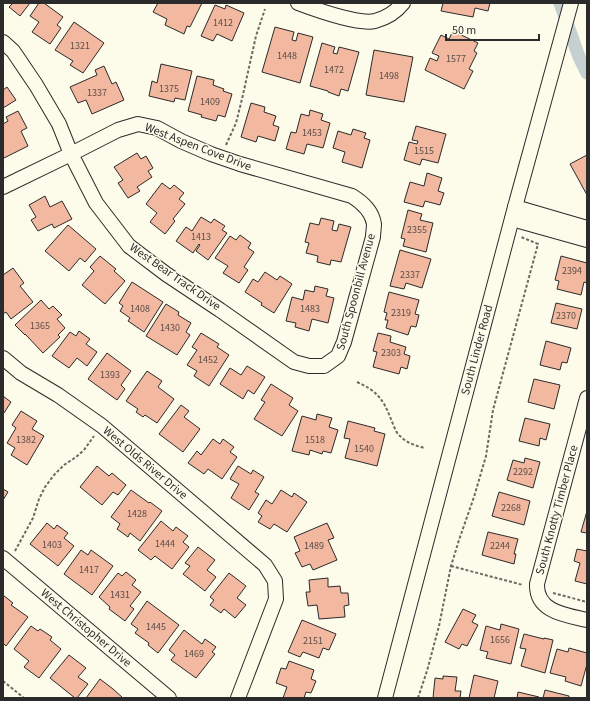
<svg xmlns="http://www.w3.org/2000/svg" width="590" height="701" font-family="'Source Sans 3',sans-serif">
<rect width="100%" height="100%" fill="#fdfbea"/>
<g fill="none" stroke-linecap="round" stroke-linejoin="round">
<path stroke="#c7d0d0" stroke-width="13" d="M560,3L579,57L587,73"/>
</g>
<g fill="#f2b8a0" stroke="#2b2b2b">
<path d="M13,3H30L20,16L9,7Z"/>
<path d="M39,3H44L63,17L57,25L61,28L50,44L32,32L39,22L30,16Z"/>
<path d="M158,3H202L190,27L187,26L184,34L165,25L167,19L153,12Z"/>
<path d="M443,3H490L488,11L475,8L473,17L441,11Z"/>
<path d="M215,5L225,9L226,5L244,13L232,41L217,34L213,41L201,36Z"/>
<path d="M74,22L104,43L83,73L70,65L73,61L55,50Z"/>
<path d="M275,27L294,32L292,40L296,41L298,33L313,37L300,83L262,72Z"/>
<path d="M453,31L478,43L474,51L477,53L469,69L473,71L464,89L425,70L430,58L437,61L439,56L432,53L441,35L449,39Z"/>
<path d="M322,43L335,47L333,53L337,54L339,47L359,52L348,91L341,89L339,96L328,92V91L310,86Z"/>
<path d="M374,50L413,57L404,102L366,95Z"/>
<path d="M161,64L192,71L185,100L175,98L174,102L149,96L152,81L157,83Z"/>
<path d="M104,66L112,84L116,82L124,100L92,114L86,100L78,103L70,87L97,75L95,70Z"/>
<path d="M197,76L214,80L213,85L224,89L223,91L232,94L225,117L218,115L216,121L201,117L202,115L188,111Z"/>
<path d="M7,87L16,100L3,108V90Z"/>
<path d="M251,103L265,107L264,112L276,116L273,125L279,127L275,141L258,136L256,142L241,137Z"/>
<path d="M310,110L323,114L321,120L330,123L323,148L307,144L304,154L286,149L291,132L296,133L301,114L309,116Z"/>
<path d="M18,111L27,128L21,131L28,146L4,158L3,155V124L8,121L6,117Z"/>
<path d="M416,126L446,134L438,163L422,159L420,165L404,160L409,142L417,144L418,141L412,140Z"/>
<path d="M353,129L366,133L364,138L370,140L362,168L342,162L345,152L333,148L338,131L351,135Z"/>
<path d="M137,153L141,159L146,156L153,168L148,171L152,177L137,187L140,191L128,198L118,183L123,180L114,167Z"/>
<path d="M587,155V195L570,164Z"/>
<path d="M427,173L442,178L438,191L444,193L440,205L425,201L423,207L404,202L410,182L424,186Z"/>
<path d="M162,183L170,189L174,185L184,193L179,199L185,204L173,219L175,221L165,234L150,222L157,213L146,204Z"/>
<path d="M45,196L50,207L62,201L72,219L54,228L52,224L38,231L31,220L36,217L29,205Z"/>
<path d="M408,210L422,214L420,220L433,223L426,252L403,246L405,239L401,238Z"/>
<path d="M201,217L211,223L214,219L225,226L222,230L227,233L208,260L196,251L200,245L199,244L193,253L176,241L186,227L192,231Z"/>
<path d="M321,218L334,221L332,230L337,231L339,224L351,227L341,262L331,260L330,265L317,262L318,256L306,253L309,243L305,242L310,223L319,225Z"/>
<path d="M68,225L96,249L85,262L80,258L69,271L45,251Z"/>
<path d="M240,235L251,243L248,248L254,252L244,267L248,270L239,283L223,273L228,266L215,258L230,236L236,240Z"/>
<path d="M400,250L431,259L422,288L406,283L404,289L390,286Z"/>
<path d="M100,256L116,269L114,271L125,281L105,304L82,285L94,271L90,267Z"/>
<path d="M561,256L587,263V283L584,282L581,295L557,289L559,281L555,280Z"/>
<path d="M13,268L24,283L20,286L33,302L11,319L6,312L3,314V275Z"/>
<path d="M265,272L277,280L280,276L292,284L274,313L261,305L262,303L245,292L253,279L258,282Z"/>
<path d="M132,282L163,302L144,332L128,321L130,318L120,311L123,306L119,303Z"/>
<path d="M315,286L328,289L326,296L334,298L328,323L312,319L309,331L295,327L296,323L286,321L292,297L303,300L305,290L314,292Z"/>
<path d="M389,292L419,300L415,314L419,315L416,327L411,326L408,335L386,328L388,320H385L387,313L384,312Z"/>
<path d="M41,300L49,309L53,306L62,315L57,319L65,328L58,335L60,337L43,353L25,334V335L15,325Z"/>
<path d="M556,303L582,309L577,329L551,323Z"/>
<path d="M166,304L179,312L178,315L191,323L186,332L190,335L177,355L146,336Z"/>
<path d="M79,331L90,339L86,344L97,352L87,366L77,358L69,368L52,356L70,332L76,336Z"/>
<path d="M201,333L219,344L217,347L229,355L209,386L194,376L197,371L187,365L197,350L192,347Z"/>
<path d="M378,333L391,336L390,342L406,347L404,354L410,356L407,369L401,367L399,374L373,367L377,352L373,351Z"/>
<path d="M546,341L571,348L567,363L562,362L560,370L540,365Z"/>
<path d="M107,353L131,371L121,385L125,389L117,400L88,379Z"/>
<path d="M247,366L265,377L254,394L248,390L243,399L220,384L230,368L241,375Z"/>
<path d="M147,371L162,381L158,387L174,399L157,423L145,415L143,417L136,412L138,409L126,401Z"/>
<path d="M534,379L560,385L554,409L528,402Z"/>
<path d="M271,384L293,398L289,405L298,411L282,436L254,419L265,402L261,400Z"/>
<path d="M3,396L11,402L4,413L3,412Z"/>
<path d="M181,405L189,411L184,417L200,429L183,452L159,434Z"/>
<path d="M21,411L37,421L32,429L44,436L27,465L11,455L15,448L7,443L16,428L12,425Z"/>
<path d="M317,414L332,418L329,427L338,430L331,453L323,451L322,454L310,450L309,455L292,451L302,416L316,420Z"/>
<path d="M525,418L550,424L546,440L540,438L539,446L519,441Z"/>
<path d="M348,421L375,428L374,431L385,434L377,466L345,458L350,439L344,438Z"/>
<path d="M213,439L220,444L223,439L234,447L230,452L237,457L222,479L208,469L204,474L188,463L197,451L201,455Z"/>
<path d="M525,458L540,462L533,488L507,480L513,460L524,463Z"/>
<path d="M97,466L109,476L112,473L126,485L118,495L113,492L102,505L80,487Z"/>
<path d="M238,466L251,474L253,470L264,477L255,492L259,494L249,510L231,498L239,484L230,479Z"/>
<path d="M3,489L8,492L3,500Z"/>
<path d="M131,490L149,503L150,502L162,511L140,541L130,533L128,537L117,529L120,524L111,517Z"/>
<path d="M281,490L292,497L294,493L307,502L287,532L274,524L270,529L258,522L262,516L258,513L266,500L272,504Z"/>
<path d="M499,492L530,501L524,525L492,516Z"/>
<path d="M587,511V533L581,532Z"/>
<path d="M161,521L173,531L176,527L188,536L183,542L189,547L172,569L155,556L151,560L138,550Z"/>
<path d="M47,523L54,529L57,525L68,533L64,538L74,546L58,566L30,544Z"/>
<path d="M327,523L334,538L328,540L337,560L313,570L310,564L302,567L295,553L300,551L294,537Z"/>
<path d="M488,532L518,539L514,554H516L514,564L482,555Z"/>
<path d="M198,547L215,560L207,570L216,577L205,591L183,574L190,566L185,563Z"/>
<path d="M577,549L587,551V584L575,581L580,563L574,561Z"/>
<path d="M81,550L88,555L91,550L113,566L92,595L64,574Z"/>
<path d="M126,572L136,580L132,585L141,592L130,606L134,609L125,621L109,609L110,607L99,597L118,573L122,576Z"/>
<path d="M229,573L246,586L237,598L246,605L235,618L224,609L221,613L210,605L214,600L210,597Z"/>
<path d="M328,578V587L340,586L341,593H348L349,605L344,606L345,617L319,619L317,605L308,606L306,592H310L309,580Z"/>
<path d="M3,595L13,603L11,605L28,617L6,646L3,643Z"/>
<path d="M147,601L179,625L158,653L148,645L149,643L135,633L138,629L131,624Z"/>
<path d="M463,609L476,615L472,622L478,625L467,646L462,644L459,649L445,642Z"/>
<path d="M302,620L336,634L329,650L323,648L319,658L303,652L300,657L288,652Z"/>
<path d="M501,624L519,629L511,664L486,658L488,652L480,650L486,626L500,630Z"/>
<path d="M31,626L38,631L40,629L52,637L50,640L61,649L39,678L24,667L29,661L14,649Z"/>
<path d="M184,630L202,644L205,639L216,647L212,652L215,654L196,678L171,660L175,655L169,650Z"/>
<path d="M524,634L544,639V638L553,640L545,673L521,666L526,649L520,648Z"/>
<path d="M569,648L587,653V664L581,686L565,681L566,677L550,673L557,649L568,652Z"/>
<path d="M69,655L86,668L78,677L88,684L77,698H75L50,678Z"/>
<path d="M289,661L314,670L311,679L316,681L311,693L306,692L304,698H283L287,687L276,683L281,668L286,669Z"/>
<path d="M474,675L498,681L494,698H469Z"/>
<path d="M443,676L457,677L455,691H461L460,698H433L435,678L443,679Z"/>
<path d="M100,679L113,689L123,698H86Z"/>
<path d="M545,690L569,696V698H543Z"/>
<path d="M518,692L539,697V698H517Z"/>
</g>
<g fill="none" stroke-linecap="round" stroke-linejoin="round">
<defs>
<g id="minor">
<path d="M298,3C314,9 359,25 375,21C386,18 396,12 403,3"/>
<path d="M3,42L13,51L36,85L59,124L71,154L96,203L129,246L166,274L220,310L294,362L309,366H324L338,356L344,342L373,237C373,233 374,228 374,224C372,211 363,203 352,196L240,164L211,154L181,141L157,128L138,124L118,130L71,154L3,187"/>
<path d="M515,207L587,228"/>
<path d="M512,219L587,240"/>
<path d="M3,358L21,373L58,395L102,426L265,565L275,581L276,599L238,698"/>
<path d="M587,398L537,584C536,612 566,615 587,620"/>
<path d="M3,558L169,698"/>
<path d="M385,698L515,207L571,3"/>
</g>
</defs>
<use href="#minor" stroke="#2b2b2b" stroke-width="16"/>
<g stroke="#6a6964" stroke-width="2" stroke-dasharray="3 2" stroke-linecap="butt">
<path d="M226,145L236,123L242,99L256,36L265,9"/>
<path d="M357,382C375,390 383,398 390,417C393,423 395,432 400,436C407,443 416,446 425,448"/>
<path d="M15,551L33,518L39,499L45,487L54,475L64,465L76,457L84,450L94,436"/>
<path d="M451,566L523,585"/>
<path d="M553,593L587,602"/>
<path d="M3,681L24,698"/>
<path d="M418,698L427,671L439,626L451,566L459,540L474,497L486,456L493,410L538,244L521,237"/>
</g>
<use href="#minor" stroke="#fdfbea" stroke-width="14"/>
</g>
<g text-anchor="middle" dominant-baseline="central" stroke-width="3" stroke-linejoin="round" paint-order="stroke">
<g font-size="10" fill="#5d4e48">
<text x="223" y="23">1412</text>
<text x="80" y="46">1321</text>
<text x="287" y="56">1448</text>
<text x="456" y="59">1577</text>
<text x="334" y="70">1472</text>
<text x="389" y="76">1498</text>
<text x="169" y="89">1375</text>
<text x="97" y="93">1337</text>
<text x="210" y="102">1409</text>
<text x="312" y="133">1453</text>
<text x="424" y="151">1515</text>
<text x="417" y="230">2355</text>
<text x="201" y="237">1413</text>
<text x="572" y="271">2394</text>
<text x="410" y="275">2337</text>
<text x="140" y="309">1408</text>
<text x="310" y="309">1483</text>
<text x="401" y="313">2319</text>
<text x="566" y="316">2370</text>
<text x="40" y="326">1365</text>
<text x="170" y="328">1430</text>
<text x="391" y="353">2303</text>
<text x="208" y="360">1452</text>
<text x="110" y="375">1393</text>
<text x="26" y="440">1382</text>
<text x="315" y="440">1518</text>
<text x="364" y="449">1540</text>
<text x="523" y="472">2292</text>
<text x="511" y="508">2268</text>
<text x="137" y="514">1428</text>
<text x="165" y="544">1444</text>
<text x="52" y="545">1403</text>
<text x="314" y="546">1489</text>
<text x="500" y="546">2244</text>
<text x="89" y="570">1417</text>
<text x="120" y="595">1431</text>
<text x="156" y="627">1445</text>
<text x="500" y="640">1656</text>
<text x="313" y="641">2151</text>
<text x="194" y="654">1469</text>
</g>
<g font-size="12" fill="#2b2b2b" stroke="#fdfbea">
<text transform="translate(198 147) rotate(21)">West Aspen Cove Drive</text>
<text transform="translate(175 277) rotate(35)">West Bear Track Drive</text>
<text transform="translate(356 292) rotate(-75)">South Spoonbill Avenue</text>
<text transform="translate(477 350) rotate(-75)">South Linder Road</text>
<text transform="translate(145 463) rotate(40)">West Olds River Drive</text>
<text transform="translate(557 510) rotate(-75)">South Knotty Timber Place</text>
<text transform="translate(86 628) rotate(40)">West Christopher Drive</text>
</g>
</g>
<rect width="590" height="701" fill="none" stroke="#2b2b2b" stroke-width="8"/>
<path d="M446 34v6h93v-6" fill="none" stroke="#2b2b2b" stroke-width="2"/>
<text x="452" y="34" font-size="12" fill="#2b2b2b" stroke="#fdfbea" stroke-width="3" paint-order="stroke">50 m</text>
</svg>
